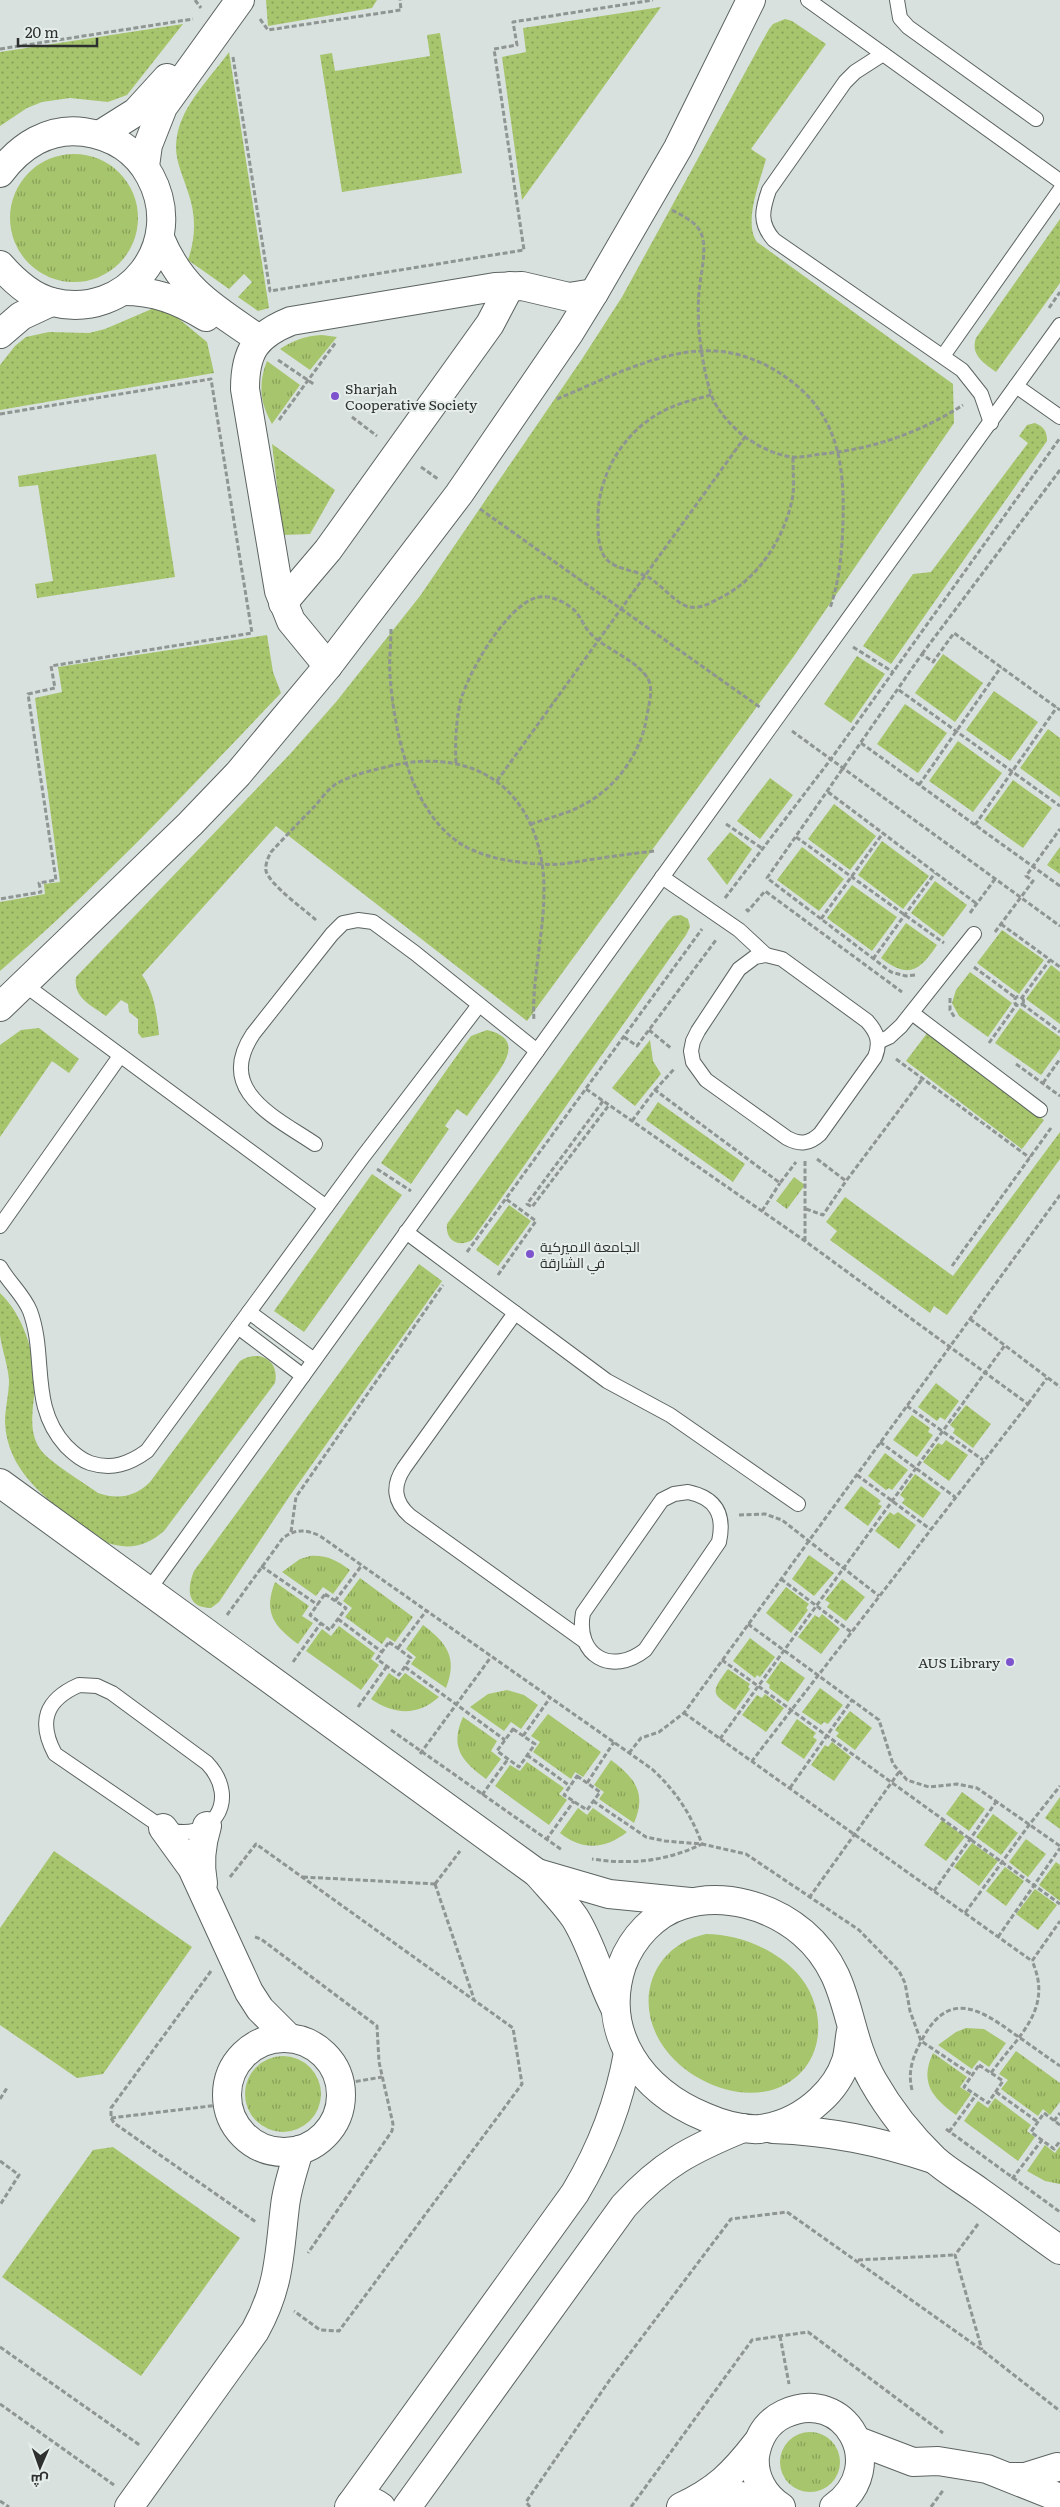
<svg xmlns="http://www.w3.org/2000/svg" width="1060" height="2507" font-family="Literata,Cairo,serif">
<defs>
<pattern id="grass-tufts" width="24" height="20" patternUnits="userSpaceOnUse" patternTransform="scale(1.25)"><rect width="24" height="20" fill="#a6c56c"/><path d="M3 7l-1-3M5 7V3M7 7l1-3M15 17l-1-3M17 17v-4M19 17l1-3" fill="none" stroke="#88a059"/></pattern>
<pattern id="park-dots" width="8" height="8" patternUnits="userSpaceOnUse" patternTransform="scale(1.25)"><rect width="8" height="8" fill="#a6c56c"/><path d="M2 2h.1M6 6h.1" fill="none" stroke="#88a059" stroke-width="1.8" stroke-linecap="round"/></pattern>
</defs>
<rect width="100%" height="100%" fill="#d8e1de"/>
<g fill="url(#grass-tufts)">
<circle cx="74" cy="218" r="64"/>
<path d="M322,335L337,337L310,370L280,349C294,340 305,336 322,335Z"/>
<path d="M267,361L300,385L272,424C260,403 258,384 267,361Z"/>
<path d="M794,1177L805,1185L787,1209L776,1201Z"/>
<path d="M310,1556C327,1555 336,1560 350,1570L333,1594L323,1587L316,1596L282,1572L300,1559Z"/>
<path d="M360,1578L413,1617L395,1642L387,1637L382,1644L345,1617L352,1608L343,1601Z"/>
<path d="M275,1582L309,1606L302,1616L313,1623L298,1644C274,1626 263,1613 275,1582Z"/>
<path d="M423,1625C447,1643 458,1658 446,1688L411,1664L416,1657L406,1649Z"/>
<path d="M339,1626L375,1653L371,1659L379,1665L361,1690L306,1651L322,1629L331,1636Z"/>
<path d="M389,1673L399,1680L405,1673L439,1697C418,1716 394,1715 371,1699Z"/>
<path d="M507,1690L524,1695L538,1705L521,1729L511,1722L504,1731L470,1707L488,1694Z"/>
<path d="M548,1714L601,1752L583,1777L575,1772L571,1779L533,1752L540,1742L531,1736Z"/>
<path d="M463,1717L497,1741L491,1751L501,1759L486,1779C463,1762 449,1748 463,1717Z"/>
<path d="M611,1760C635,1778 647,1793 634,1823L599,1799L604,1792L594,1785Z"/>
<path d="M527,1762L564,1788L559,1794L567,1800L549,1825L495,1786L510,1765L520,1771Z"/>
<path d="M578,1808L587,1815L593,1808L627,1832C606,1849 582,1851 560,1833Z"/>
<path d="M706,1934C738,1934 775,1949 797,1973C827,2006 827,2061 786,2084C746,2107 687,2082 663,2046C632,2001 653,1945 706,1934Z"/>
<path d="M966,2028L984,2029L1006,2043L989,2067L979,2060L972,2069L938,2045L956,2032Z"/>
<path d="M1016,2051L1060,2083V2102L1050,2115L1043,2109L1038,2116L1001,2089L1008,2080L999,2074Z"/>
<path d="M933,2053L967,2077L960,2087L971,2094L956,2115C933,2098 919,2083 933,2053Z"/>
<circle cx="283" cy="2094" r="38"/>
<path d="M995,2098L1031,2125L1027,2131L1035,2137L1018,2161L964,2121L978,2101L988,2108Z"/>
<path d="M1045,2145L1055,2153L1060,2146V2184L1045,2181L1027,2171Z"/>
<circle cx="810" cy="2462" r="30"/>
</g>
<g fill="url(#park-dots)">
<path d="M266,0H377L372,8L268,26Z"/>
<path d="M661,7L522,200L502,57L526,52L523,28Z"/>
<path d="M785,19L792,21L826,44L751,149L766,159C760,182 743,222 757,242L953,384L954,423L794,656L527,1021L276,826L142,975C154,992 157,1014 159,1035L142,1038L138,1033V1019L129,1012L128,1004L121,1000L106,1016C91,1005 73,998 76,977L291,753L336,702L420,596L582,359L622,297L769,29L773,24Z"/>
<path d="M183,24L127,95L108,102L70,98L42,102L27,108L0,126V52Z"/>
<path d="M440,33L462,173L342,192L320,55L332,53L335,71L430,56L427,35Z"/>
<path d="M229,52L269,308L258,311L238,297L252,282L244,274L229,289L188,260C196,237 196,215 188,192C182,172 173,158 177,136C182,105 211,77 229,52Z"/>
<path d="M1060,219V283L996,372C984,363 970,355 976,338Z"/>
<path d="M154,308L173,314L207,342L214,373L0,410V365L15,346L26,337L49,332L89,333L105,329Z"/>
<path d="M1035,423C1044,427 1047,431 1047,441L891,664L863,646L913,574L931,572L1028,443L1019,436L1027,425Z"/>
<path d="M272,444L335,490L310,534L283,535Z"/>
<path d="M156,454L175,577L37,598L35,584L53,581L38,485L19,487L18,476Z"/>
<path d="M267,635L273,672L281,693C190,788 100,885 0,971V902L45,894L44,884L60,882L35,698L62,692L58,667Z"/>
<path d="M943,654L983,683L955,722L915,693Z"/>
<path d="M857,656L885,674L851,723L824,704Z"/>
<path d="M994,691L1038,722L1010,761L966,730Z"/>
<path d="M905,704L947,733L918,773L877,744Z"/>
<path d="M1048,729L1060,738V797L1020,768Z"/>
<path d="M958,741L1002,773L973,812L929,781Z"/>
<path d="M770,778L793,795L760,839L737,821Z"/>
<path d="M1013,780L1052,808L1023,848L984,820Z"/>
<path d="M834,804L876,836L850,870L808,839Z"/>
<path d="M730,832L752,849L727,885L707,859Z"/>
<path d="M882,841L929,876L903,909L858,875Z"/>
<path d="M802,847L844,879L819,911L777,880Z"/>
<path d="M1060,847V874L1047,865Z"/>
<path d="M935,881L967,905L943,937L911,913Z"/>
<path d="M852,885L897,917L872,951L827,918Z"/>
<path d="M681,915L688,919L690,927L686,935L472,1240C458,1248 445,1240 447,1224L667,922L673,916Z"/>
<path d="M906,923L937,945C919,972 908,979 881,958Z"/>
<path d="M1002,930L1044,960L1019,994L977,963Z"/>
<path d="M1051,965L1060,972V1024L1026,999Z"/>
<path d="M970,972L1012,1003L988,1037L959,1016L952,1003L956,990Z"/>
<path d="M1020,1008L1060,1037V1049L1041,1075L995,1043Z"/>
<path d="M39,1028L79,1059L69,1073L52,1061L0,1137V1045L21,1030Z"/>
<path d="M487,1030C525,1039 504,1064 490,1084C482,1094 475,1105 467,1116L457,1109L445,1126L449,1129L411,1184L381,1163L465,1044L471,1036Z"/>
<path d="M928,1032L1044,1120L1022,1149L906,1061Z"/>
<path d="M650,1040L653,1061L661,1074L635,1106L612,1088Z"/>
<path d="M658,1102L745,1164L733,1182L646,1120Z"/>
<path d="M1060,1132V1159L947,1315L934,1306L930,1313L830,1240L837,1231L826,1222L845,1197L953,1276Z"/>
<path d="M372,1174L402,1195L304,1332L274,1311Z"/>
<path d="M509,1205L531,1221L498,1266L476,1250Z"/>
<path d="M419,1264L442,1281L291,1494L219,1602L211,1608C186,1608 187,1588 194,1571Z"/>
<path d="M0,1293C23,1315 35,1352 35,1385C34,1405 27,1430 40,1449C49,1462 83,1482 98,1493C118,1500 135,1497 150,1482L240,1361C259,1349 280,1360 275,1383L164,1531C146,1547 126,1551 103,1541C63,1510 7,1480 5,1422C5,1408 9,1394 9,1380C8,1365 2,1350 0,1335C0,1322 0,1307 0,1293Z"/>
<path d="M936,1383L959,1401L945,1420L940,1417L937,1421L918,1407Z"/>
<path d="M966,1405L991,1424L973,1448L953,1433L955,1429L950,1425Z"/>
<path d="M912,1415L930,1428L928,1432L933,1435L917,1457L893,1440Z"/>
<path d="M946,1440L968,1455L949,1481L923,1462L938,1443L942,1445Z"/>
<path d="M885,1453L908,1470L892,1490L889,1488L886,1490L868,1476Z"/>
<path d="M915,1474L941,1493L923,1518L902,1503L905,1499L900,1495Z"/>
<path d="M861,1486L881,1501L878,1504L882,1506L868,1526L844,1508Z"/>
<path d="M890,1512L894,1515L898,1512L916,1525L899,1549L875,1531Z"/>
<path d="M809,1555L834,1573L814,1596L792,1579Z"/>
<path d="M842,1579L865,1597L846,1621L827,1607L830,1603L825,1600Z"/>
<path d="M786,1587L809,1604L806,1608L808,1610L791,1633L766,1613Z"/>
<path d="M822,1614L840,1629L821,1654L798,1637L815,1615L819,1618Z"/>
<path d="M750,1638L775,1657L760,1677L757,1675L755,1678L733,1661Z"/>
<path d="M781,1661L805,1678L788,1702L769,1688L770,1685L766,1682Z"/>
<path d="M728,1669L750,1684L748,1687L750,1689L735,1710C711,1693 710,1693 728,1669Z"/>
<path d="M820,1688L843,1705L828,1724L824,1722L821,1725L802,1712Z"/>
<path d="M765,1694L784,1708L766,1732L742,1715L757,1695L762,1698Z"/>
<path d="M850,1711L872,1728L855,1750L836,1736L839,1733L835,1730Z"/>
<path d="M797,1719L816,1733L813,1737L817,1740L804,1759L781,1743Z"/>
<path d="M832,1742L851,1757L834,1781L811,1765L825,1745L828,1747Z"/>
<path d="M962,1792L985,1809L969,1831L946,1814Z"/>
<path d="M1060,1797V1829L1045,1818Z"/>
<path d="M993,1814L1018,1833L1001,1855L976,1837Z"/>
<path d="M942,1820L965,1837L946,1861L924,1845Z"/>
<path d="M1026,1839L1046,1854L1028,1877L1009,1862Z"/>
<path d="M972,1843L998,1861L979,1886L954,1867Z"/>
<path d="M54,1851L192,1947L103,2074L77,2078L0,2025V1928Z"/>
<path d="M1056,1862L1060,1865V1901L1039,1885Z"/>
<path d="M1005,1867L1024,1881L1006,1906L986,1891Z"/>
<path d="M1035,1889L1057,1905L1038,1930L1016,1914Z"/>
<path d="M113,2147L240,2238L141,2376L2,2277L93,2150Z"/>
</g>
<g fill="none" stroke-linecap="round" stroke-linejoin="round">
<defs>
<g id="lane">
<path d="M808,0L1060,181"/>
<path d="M897,0L900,18L908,27L1036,119"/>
<path d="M883,54L855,72L845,82L769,190C762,210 759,223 774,240L962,370L981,394L991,423"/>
<path d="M943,356L1060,190"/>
<path d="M1016,386L1060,417"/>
<path d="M662,877L739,930L766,955"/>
<path d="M766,955L782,959L867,1021C877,1032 881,1042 875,1057L820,1134C809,1144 800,1145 787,1138L706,1080L693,1062L691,1051L693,1041L698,1031L739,969L755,957Z"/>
<path d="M25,985L326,1207"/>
<path d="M912,1013L1040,1110"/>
<path d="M878,1042L889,1037L901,1026L974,934"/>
<path d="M315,1144C275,1117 215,1091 253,1034L332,934L343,923L358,920L373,922L415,953L537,1051"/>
<path d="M0,1226L120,1056"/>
<path d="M406,1232L607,1381L670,1415L798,1504"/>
<path d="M0,1267C9,1283 23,1294 30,1311C47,1357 29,1406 66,1446C73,1453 81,1460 90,1463C112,1470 129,1464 147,1451L362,1158L479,1005"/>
<path d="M249,1312L314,1360"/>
<path d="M515,1313L404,1468C392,1486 394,1502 410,1516L583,1640"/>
<path d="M238,1327L303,1376"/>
<path d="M688,1492C716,1498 725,1514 719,1542L645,1650C612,1676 575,1656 583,1613L662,1500L674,1494Z"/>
<path d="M148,1591L1060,325"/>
<path d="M79,1685L97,1686L112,1693L207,1763C242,1800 211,1846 163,1828L55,1754C38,1722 45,1700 79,1685Z"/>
</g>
<g id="street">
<path d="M101,134L136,112L167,78"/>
<path d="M145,166L148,145L163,107L240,0"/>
<path d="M0,173C20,146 49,127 84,132C112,136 136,150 150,176C187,244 127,321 52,302C31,297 14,281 0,265"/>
<path d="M160,238C182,291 214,308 259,339"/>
<path d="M123,291C155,291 179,300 206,317"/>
<path d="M0,334L21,316L51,302"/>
<path d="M283,603L328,550L490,324L510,286"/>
<path d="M328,666L291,621L279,591L245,389C245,351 256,335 291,321L495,287L522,286L569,297L594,293"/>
<path d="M163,1828L192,1868L249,1992L260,2009L288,2037"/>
<path d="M203,1883C199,1862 201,1845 207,1826"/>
<circle cx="284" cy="2095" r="57"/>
<path d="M858,2441L913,2462L938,2461L987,2469L1060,2498"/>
<path d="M1010,2477H1025L1057,2467"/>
<path d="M706,2495L728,2494L772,2501"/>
<path d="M129,2507L255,2331C280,2286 279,2255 285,2206C287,2187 294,2168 299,2150"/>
<path d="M681,2507C717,2490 733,2474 757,2443"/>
<path d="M781,2507C764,2496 753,2477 755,2456C758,2437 767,2422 784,2414C845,2385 891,2467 834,2507"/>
</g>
<g id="secondary">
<path d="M0,1007L190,824L238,774L328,666L459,494L570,332L594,293L678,148L751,0"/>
<path d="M0,1483L537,1873C550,1888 564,1902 575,1918C592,1945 600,1979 615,2008"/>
<path d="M537,1873L609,1894L690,1902"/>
<path d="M851,2031C849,2040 849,2052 846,2061C841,2076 831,2090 820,2100C804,2115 783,2126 760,2129C742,2130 721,2124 705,2117C642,2091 599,2034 622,1965C632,1938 655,1913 682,1905C724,1892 771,1906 803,1933C853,1976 843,2029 873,2081C889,2109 910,2136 934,2159C947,2171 965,2181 980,2192C1007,2211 1033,2231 1060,2250"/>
<path d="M773,2129C830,2131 879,2141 933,2159"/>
<path d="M351,2504C363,2500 371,2499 381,2507"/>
<path d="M349,2507L575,2193C602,2148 619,2104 628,2053"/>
<path d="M407,2507L624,2206C662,2164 692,2149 743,2128"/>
</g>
</defs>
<use href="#lane" stroke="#5c6461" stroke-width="16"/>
<use href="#street" stroke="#5c6461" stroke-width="30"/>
<use href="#secondary" stroke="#5c6461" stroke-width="30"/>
<g stroke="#8e9592" stroke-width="3" stroke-dasharray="5 2.5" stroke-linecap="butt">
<path d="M195,0L201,8"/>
<path d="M260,19L268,30L401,10L400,0"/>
<path d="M0,49L193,19"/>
<path d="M233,57L270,291L524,250L494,49L517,45L513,22L653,0"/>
<path d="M672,210C685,217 701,224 703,240C706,257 700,276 699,293C696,323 702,366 711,394C716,409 729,423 740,433C755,445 773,454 791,457C801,458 812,455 822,454C873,449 919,433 963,405"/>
<path d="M1049,308L1060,292"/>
<path d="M278,360L315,385"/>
<path d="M711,395C693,400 674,404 658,414C623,434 600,473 598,513C598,525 597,543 603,554C610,570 634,569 648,577C662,585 678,606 690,607C702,609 712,602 722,597C759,578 786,536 793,495C794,483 793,469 793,457"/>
<path d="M557,399C601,381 653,353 701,351C726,349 752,357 773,369C835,405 845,456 843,522C842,551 840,579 830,608"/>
<path d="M0,414L211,379L252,633L51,666L55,688L28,694L56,880L39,883L41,892L0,899"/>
<path d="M352,417L377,436"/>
<path d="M279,420L336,342"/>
<path d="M421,467L438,479"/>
<path d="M480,509L761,708"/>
<path d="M391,629C391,644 389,660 390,675C394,733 412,819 468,848C491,859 517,863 542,864C563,866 582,860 602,858C620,855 638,853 655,851"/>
<path d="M853,647L893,672"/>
<path d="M922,654L1060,470"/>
<path d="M899,690L1060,806"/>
<path d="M792,731L1060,926"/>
<path d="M861,743L1060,886"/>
<path d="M456,763C455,742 456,723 460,703C467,674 508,602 539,597C551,595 568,603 576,612C582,619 584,627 591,634C606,650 640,661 649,681C653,691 649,704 647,715C642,752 616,789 581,806C566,814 548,818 531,824"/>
<path d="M497,781L745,437"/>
<path d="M919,785L1001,667"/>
<path d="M828,792L977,904"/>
<path d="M726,824L763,849"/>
<path d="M975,825L1057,707"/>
<path d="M796,837L944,943"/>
<path d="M725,898L831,759L1060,438"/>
<path d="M746,909L748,911L765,891L902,992"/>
<path d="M970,913L995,879"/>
<path d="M821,919L883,833"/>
<path d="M316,920C305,910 270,885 266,871C265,864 268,858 271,852C285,837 300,821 315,806C321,799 328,789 336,784C351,775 369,771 386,767C464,747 528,779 542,863C550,915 531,970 534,1021"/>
<path d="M1001,924L1060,967"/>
<path d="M995,932L1033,881L1026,876L1060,829"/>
<path d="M873,959L935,873"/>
<path d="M974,967L1016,998"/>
<path d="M915,975L906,976L891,972L767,878L922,654L933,662L954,633L1060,710"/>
<circle cx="1019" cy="1001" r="4.5"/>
<path d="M950,998V1010L955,1018"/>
<path d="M1021,999L1050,960"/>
<path d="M1022,1004L1060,1032"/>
<path d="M649,1030L672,1049"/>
<path d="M624,1037L637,1046L716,940"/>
<path d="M989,1043L1017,1004"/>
<path d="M896,1059L1030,1158"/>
<path d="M1016,1064L1060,1096"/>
<path d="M1043,1083L1060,1059"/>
<path d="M586,1089L805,1241L1028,1404L752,1761"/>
<path d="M655,1090L675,1068"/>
<path d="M603,1101L527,1204L532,1207L609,1105"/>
<path d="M632,1121L655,1090L780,1183L796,1162"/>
<path d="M817,1159L846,1181L923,1078"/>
<path d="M377,1169L411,1191"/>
<path d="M806,1209L823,1215L846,1181"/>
<path d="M762,1211L780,1183"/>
<path d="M805,1241V1161"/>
<path d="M467,1252L702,929"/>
<path d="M952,1266L1051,1128"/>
<path d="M498,1275L536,1221L506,1199"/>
<path d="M970,1319L1060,1387"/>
<path d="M1028,1404L1047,1378"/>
<path d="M907,1406L983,1460"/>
<path d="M880,1442L955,1497"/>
<path d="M857,1475L930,1529"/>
<path d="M739,1515L765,1514L782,1520L879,1596"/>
<path d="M291,1532L296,1497L443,1285"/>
<path d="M261,1566L318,1605"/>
<path d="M781,1579L851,1632"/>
<path d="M325,1594L346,1608L330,1630L310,1615Z"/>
<path d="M335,1601L362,1565"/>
<path d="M227,1615L283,1538C295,1529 306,1529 320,1536L652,1769C675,1790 691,1814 702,1844C667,1861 631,1865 592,1859"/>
<path d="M338,1619L382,1652"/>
<path d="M748,1624L879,1720L893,1764L907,1780L929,1787L957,1784L977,1788L1060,1846"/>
<path d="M389,1642L411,1658L399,1675L377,1659Z"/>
<path d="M398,1648L427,1610"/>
<path d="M722,1660L1060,1904"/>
<path d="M293,1662L321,1623"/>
<path d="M405,1667L505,1740"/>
<path d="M358,1707L387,1666"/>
<path d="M684,1713L1032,1961L1060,1921"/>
<path d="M513,1729L535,1744L519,1767L497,1751Z"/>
<path d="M391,1730L562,1850"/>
<path d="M523,1736L550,1698"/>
<path d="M720,1739L1005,1345"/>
<path d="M629,1753L641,1738L659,1732L684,1713L1060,1195"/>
<path d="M420,1754L491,1657"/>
<path d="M527,1755L570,1786"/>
<path d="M577,1776L600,1792L587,1810L564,1795Z"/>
<path d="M587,1783L614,1742"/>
<path d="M790,1788L852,1700"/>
<path d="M482,1795L508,1759"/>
<path d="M593,1801L646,1837L665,1841L702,1844L746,1854L859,1930L899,1971L905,1983L910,2011L921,2041L972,2075"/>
<path d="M546,1840L574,1801"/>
<path d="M230,1877L256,1844L513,2028L522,2084L339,2331L320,2330L294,2311"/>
<path d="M303,1877L435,1884"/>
<path d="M435,1884L474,1999"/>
<path d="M435,1884L460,1851"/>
<path d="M934,1891L996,1802"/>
<path d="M809,1898L899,1772"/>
<path d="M965,1913L1029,1825L1060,1786"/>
<path d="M255,1937L261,1939L377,2026L379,2062L393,2124L392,2131L308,2253"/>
<path d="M998,1937L1060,1848"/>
<path d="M211,1971L111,2108V2118L114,2123L256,2222"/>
<path d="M979,2065L1003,2081L988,2103L964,2087Z"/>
<path d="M991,2073C1018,2036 1054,2009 1032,1961"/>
<path d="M341,2084L382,2077"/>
<path d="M912,2090C907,2069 914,2054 924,2036C950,1990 981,2010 1013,2033C1029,2044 1044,2055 1060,2066"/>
<path d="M996,2092L1038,2122"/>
<path d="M0,2099L7,2088"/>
<path d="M111,2118L227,2104"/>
<path d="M1054,2121L1060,2113"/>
<path d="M1060,2125L1044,2113L1031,2132L1054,2149L1060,2141"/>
<path d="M946,2129L1060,2212"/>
<path d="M949,2132L976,2095"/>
<path d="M0,2161L19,2175L0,2205"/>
<path d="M1012,2179L1042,2140"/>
<path d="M978,2224L955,2255L982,2350"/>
<path d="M858,2260L955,2255"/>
<path d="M780,2336L789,2384"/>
<path d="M0,2347L141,2446"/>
<path d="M0,2404L114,2485"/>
<path d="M0,2501L9,2507"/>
<path d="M530,2507L526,2502L609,2381L731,2219L787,2212L982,2350L1060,2411"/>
<path d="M631,2507L752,2340L808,2332L943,2433"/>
<path d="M931,2507L944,2489"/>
</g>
<use href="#lane" stroke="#fff" stroke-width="14"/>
<use href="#street" stroke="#fff" stroke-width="28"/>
<use href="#secondary" stroke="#fff" stroke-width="28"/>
</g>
<g fill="#7d54cd" stroke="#e5eeeb" stroke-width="2">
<circle cx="335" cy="396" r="5"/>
<circle cx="530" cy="1254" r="5"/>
<circle cx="1010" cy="1662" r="5"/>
</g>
<g text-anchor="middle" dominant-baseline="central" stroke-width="4" stroke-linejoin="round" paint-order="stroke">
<g font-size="14" fill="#2d302f" stroke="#e5eeeb" text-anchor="start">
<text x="345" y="388">Sharjah<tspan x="345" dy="16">Cooperative Society</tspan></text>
<text x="540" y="1246">الجامعة الاميركية<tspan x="540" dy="16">في الشارقة</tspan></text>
<text x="1000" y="1662" text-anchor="end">AUS Library</text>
</g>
</g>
<g transform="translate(40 2467) rotate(182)" stroke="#e5eeeb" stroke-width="4" paint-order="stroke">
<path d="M0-4L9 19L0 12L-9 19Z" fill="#2d302f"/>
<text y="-8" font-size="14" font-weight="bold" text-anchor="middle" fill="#2d302f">ش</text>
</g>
<path d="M18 38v8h79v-8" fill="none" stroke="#2d302f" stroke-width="2.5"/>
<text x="25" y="38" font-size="15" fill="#2d302f" stroke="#e5eeeb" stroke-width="4" paint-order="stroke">20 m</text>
</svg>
